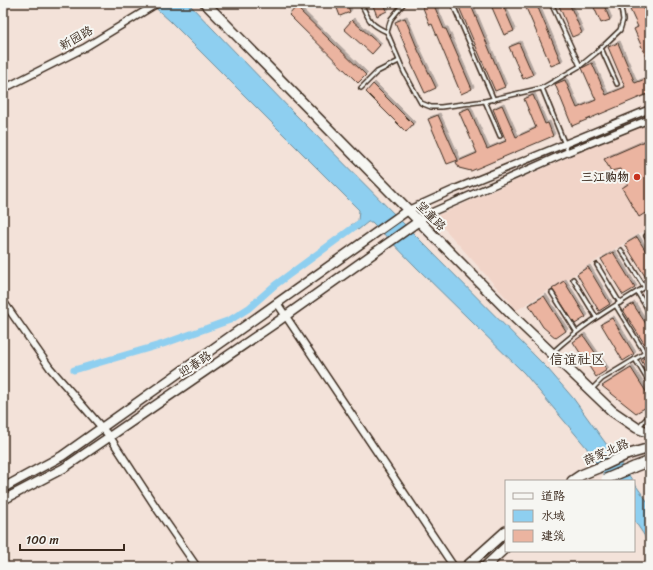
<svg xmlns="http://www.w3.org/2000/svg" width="653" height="570" font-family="Sriracha,'LXGW WenKai TC',sans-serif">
<defs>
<filter id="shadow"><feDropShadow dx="2" dy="-2" stdDeviation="0" flood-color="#0004"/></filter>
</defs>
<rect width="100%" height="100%" fill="#f3e2d9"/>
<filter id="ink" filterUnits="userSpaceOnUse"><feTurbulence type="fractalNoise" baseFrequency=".025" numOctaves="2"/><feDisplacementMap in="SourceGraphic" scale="8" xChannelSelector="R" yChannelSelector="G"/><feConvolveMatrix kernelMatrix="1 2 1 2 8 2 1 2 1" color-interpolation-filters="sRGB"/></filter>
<g filter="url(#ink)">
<path fill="#f1d4c8" d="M650,121V227L517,310L434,217Z"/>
<g fill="#8ecff0" stroke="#6d8d9c">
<path d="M150,3H188L293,112L548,369L573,398L633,481H608L586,447L524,373L417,268L372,222H368L358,230L351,225L358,221L359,210L170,21Z"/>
<path d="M634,483L650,505V544L634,520Z"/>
</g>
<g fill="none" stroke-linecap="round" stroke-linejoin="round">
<path stroke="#8ecff0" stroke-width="7" d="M74,370L163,344L230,320L249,308L275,285L361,222"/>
</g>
<g fill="#ebb4a0" stroke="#3b2a1e" filter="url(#shadow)">
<path d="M335,3H347L350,12L340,16Z"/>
<path d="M372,3H384L387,11L377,16Z"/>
<path d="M421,3H433L444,29H446L472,89L461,94L432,24L430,25Z"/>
<path d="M470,3L505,87L495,91L459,7Z"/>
<path d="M490,3H502L514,31L504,35Z"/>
<path d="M524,3H536L561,62L551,66Z"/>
<path d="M558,3H569L582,33L572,37Z"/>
<path d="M592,3H603L610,20L601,23Z"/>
<path d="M627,3H641L650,24V66L634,29L638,27Z"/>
<path d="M296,7L366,75L358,83L289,15Z"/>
<path d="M405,18L418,50L436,88L425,93L411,63L412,62L395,22Z"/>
<path d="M352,20L380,45L372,54L344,29Z"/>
<path d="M519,43L533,75L523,79L509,47Z"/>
<path d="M618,43L635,83L650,77V93L572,126L555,84L565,80L577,108L596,100L582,68L592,63L606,95L625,87L608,47Z"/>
<path d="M373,84L413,124L406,132L366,92Z"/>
<path d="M533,95L545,124L548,123L553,136L471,171L459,168L456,162L477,153L459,112L469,108L487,149L506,141L493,109L502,105L516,137L536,128L524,99Z"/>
<path d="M438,115L458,160L447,164L428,119Z"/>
<path d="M650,139V210L639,217L622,188L628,184L620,169L611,171L604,159Z"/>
<path d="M637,237L650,258V281H648L625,244Z"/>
<path d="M613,252L635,288L623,295L601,259Z"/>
<path d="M588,267L610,304L599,311L577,274Z"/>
<path d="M564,281L586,317L575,324L552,289Z"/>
<path d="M544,296L566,331L556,338L543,327L529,305Z"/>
<path d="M633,304L650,330V347L647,348L623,310Z"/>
<path d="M612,318L634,354L623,361L601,324Z"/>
<path d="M583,335L607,370L596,377L573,342Z"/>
<path d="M650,355V375L641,360Z"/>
<path d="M631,368L650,398V405L636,413L602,386Z"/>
</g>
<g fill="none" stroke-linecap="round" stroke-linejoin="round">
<defs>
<g id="service">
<path d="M361,3C369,20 369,24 387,32"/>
<path d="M404,3L391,19L387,32L404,72L421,103L431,107H441L485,101L542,88L580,66L596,53L620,30L623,20L621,7L620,3"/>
<path d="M551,3L580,66"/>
<path d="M454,7L494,100"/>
<path d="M601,48L617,84"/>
<path d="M361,88L377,72L399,61"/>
<path d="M542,88L568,152"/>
<path d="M485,101L500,136"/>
<path d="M646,236L650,242"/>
<path d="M621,250L645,288"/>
<path d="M597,265L620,303"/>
<path d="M573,279L596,317"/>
<path d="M637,292L650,313"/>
<path d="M552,293L576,331"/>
<path d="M616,306L645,353"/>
<path d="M553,352C583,324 616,305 650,284"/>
<path d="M635,359L650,384"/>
<path d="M592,389L602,379L650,350"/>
<path d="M638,427L650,415"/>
</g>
<g id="minor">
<path d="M3,89L84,48L158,3"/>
<path d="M408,210L455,189L650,109"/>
<path d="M419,221L430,213L568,152L650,119"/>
<path d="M3,301L50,368L110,437L159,512L197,567"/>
<path d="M277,303L454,567"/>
</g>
<g id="tertiary">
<path d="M3,488L62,456L408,210"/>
<path d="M3,500L64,468L277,322L419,221"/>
</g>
<g id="secondary">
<path d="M205,3L419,221L517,320L612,411L637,428L650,433"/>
<path d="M626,455L650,448"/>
<path d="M634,467L650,461"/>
<path d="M572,481L581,475L598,468"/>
<path d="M466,567L506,531"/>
<path d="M485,567L506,547"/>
</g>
</defs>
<use href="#service" stroke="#3b2a1e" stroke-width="6"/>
<use href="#minor" stroke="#3b2a1e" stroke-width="9"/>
<use href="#tertiary" stroke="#3b2a1e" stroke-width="11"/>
<use href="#secondary" stroke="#3b2a1e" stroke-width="12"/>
<use href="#service" stroke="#f6f6f2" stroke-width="3"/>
<use href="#minor" stroke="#f6f6f2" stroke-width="6"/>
<use href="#tertiary" stroke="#f6f6f2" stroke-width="8"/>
<use href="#secondary" stroke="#f6f6f2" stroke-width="9"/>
<defs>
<g id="secondary-bridge">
<path d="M598,468L626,455"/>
<path d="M606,479L634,467"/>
</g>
</defs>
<use href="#secondary-bridge" stroke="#3b2a1e" stroke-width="12" stroke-linecap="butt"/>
<use href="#secondary-bridge" stroke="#f6f6f2" stroke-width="9"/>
</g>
</g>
<circle fill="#c8321e" stroke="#f6f6f2" stroke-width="1.5" cx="637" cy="177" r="4"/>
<g text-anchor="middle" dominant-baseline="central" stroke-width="4" stroke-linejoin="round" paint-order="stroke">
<g font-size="12" fill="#3b2a1e" stroke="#f6f6f2">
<text transform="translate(76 38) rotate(-29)">新园路</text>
<text transform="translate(431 216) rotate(45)">望童路</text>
<text transform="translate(195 364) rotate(-34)">迎春路</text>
<text transform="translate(606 452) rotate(-23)">薛家北路</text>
</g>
<g font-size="12" font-weight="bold" fill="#3b2a1e" stroke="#f6f6f2" text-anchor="end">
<text x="629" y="177">三江购物</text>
</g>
<g font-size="14" fill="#3b2a1e" stroke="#f6f6f2">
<text x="577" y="359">信谊社区</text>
</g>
</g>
<rect width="653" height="570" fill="none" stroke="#f6f6f2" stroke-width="16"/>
<rect x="8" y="8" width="637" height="554" fill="none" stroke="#3b2a1e" stroke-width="1.5" filter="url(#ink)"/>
<rect x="505" y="480" width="130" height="72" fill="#f6f6f2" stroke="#aba49d"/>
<rect x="513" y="493" width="20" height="6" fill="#f6f6f2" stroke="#aba49d"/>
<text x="541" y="500" font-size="12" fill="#3b2a1e">道路</text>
<rect x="513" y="510" width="20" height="12" fill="#8ecff0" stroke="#aba49d"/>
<text x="541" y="520" font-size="12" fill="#3b2a1e">水域</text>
<rect x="513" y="530" width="20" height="12" fill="#ebb4a0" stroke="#aba49d"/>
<text x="541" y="540" font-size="12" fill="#3b2a1e">建筑</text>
<path d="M20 544v6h104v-6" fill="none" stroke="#3b2a1e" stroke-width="2"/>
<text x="26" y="544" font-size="12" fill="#3b2a1e" stroke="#f6f6f2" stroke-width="3" paint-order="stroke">100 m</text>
</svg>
